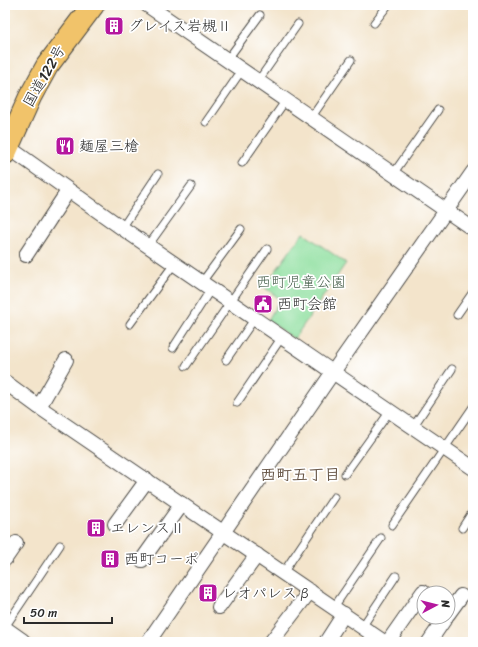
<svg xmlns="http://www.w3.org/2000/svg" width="478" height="647" font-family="Sriracha,'Klee One',sans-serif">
<rect width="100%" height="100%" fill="#fff"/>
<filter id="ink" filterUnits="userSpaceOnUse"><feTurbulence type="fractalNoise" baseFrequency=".025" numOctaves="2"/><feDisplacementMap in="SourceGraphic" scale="8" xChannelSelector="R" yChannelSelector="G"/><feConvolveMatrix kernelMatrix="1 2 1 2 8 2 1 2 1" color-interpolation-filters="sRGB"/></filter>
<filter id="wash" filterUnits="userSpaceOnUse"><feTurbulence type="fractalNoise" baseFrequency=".012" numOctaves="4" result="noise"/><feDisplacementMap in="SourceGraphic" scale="16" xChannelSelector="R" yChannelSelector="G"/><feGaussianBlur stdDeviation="0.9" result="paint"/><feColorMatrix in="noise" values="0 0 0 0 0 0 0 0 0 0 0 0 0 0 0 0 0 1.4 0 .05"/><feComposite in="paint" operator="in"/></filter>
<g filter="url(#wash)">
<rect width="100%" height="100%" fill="#f3e4cb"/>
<path fill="#8edf9f" stroke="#5c8565" d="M303,233L346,263L294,339L268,320L280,299L264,287Z"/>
</g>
<g filter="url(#ink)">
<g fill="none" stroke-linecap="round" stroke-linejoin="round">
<defs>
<g id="service">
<path d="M374,23L388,5"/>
<path d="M227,60L260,15"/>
<path d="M258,81L298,24"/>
<path d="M311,118L351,60"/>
<path d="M206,122L242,70"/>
<path d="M242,163L286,100"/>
<path d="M393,174L438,110"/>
<path d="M122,228L158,174"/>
<path d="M148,246L191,186"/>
<path d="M202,282L241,229"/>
<path d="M457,315L473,292"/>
<path d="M130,324L174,264"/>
<path d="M173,348L211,289"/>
<path d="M226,360L255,318"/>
<path d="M186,366L267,249"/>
<path d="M237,403L282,337"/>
<path d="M413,427L452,369"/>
<path d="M345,474L390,411"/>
<path d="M392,525L473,407"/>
<path d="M462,528L473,511"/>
<path d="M283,573L334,497"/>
<path d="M334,607L381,538"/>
<path d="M5,627L60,545"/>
<path d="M362,627L396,576"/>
</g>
<g id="minor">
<path d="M147,5L473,229"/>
<path d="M8,147L122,228L473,468"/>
<path d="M26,255L68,191"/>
<path d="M5,382L39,407L384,642"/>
<path d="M39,407L66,360"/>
<path d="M115,524L147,480"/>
<path d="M5,559L16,543"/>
<path d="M142,560L182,504"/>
<path d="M219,607L257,555"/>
<path d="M448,614L461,596"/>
<path d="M148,642L333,372L473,172"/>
<path d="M271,642L310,591"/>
<path d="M326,642L344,614"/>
<path d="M388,642L423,592"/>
<path d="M429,642L446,617"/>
</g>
<path id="tertiary" d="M5,630L22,642"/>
<path id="trunk" d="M5,153L30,97L47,66L93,5"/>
</defs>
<use href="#service" stroke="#494743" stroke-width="9"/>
<use href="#minor" stroke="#494743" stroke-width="16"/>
<use href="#tertiary" stroke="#494743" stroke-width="19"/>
<use href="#trunk" stroke="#494743" stroke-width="24"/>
<use href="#service" stroke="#fff" stroke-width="7"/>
<use href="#minor" stroke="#fff" stroke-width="14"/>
<use href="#tertiary" stroke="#fff" stroke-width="17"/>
<use href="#trunk" stroke="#f1c36a" stroke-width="22"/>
</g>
</g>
<defs>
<symbol id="building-square" viewBox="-11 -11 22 22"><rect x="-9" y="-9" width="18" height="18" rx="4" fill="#b5179e" stroke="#fff"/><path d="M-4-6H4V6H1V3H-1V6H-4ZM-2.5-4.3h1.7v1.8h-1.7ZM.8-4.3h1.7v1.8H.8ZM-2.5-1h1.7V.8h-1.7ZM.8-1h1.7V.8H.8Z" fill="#fff"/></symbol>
<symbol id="restaurant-square" viewBox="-11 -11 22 22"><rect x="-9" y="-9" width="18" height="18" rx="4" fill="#b5179e" stroke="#fff"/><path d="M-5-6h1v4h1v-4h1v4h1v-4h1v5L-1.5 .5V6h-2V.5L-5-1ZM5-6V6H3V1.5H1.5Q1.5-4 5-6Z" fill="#fff"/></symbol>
<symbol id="civic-square" viewBox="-11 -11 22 22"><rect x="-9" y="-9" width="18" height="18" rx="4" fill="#b5179e" stroke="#fff"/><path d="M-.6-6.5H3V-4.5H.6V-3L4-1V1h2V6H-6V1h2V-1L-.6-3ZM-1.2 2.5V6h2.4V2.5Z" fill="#fff"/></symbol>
</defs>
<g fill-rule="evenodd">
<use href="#building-square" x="103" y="15" width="22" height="22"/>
<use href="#restaurant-square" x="54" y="135" width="22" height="22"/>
<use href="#civic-square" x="252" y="293" width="22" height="22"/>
<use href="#building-square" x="85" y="517" width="22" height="22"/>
<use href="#building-square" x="99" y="548" width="22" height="22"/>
<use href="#building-square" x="197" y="582" width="22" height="22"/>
</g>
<g text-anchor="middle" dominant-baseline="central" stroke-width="3.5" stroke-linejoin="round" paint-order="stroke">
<g font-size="15" fill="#2b2b2b" stroke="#fff" text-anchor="start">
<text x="128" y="26">グレイス岩槻Ⅱ</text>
<text x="79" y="146">麺屋三槍</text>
<text x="277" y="304">西町会館</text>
<text x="110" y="528">エレンスⅡ</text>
<text x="124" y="559">西町コーポ</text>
<text x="222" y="593">レオパレスβ</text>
</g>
<g font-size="15" fill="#2b2b2b" stroke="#fff">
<text transform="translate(44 76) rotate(-60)">国道122号</text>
</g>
<g font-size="15" fill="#49614e" stroke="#fff">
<text x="301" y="282">西町児童公園</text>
</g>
<g font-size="16" font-weight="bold" fill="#675546" stroke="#fff">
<text x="300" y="474">西町五丁目</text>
</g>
</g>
<rect width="478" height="647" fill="none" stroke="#fff" stroke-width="20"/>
<g transform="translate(436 605) rotate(83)"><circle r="19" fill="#ffffff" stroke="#aaaaaa"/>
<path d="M0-3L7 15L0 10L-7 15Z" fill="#b5179e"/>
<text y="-6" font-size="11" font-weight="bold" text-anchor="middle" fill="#2b2b2b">N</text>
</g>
<path d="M24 617v6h88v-6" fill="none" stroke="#2b2b2b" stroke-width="2"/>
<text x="30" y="617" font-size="12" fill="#2b2b2b" stroke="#ffffff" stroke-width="3" paint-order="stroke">50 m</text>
</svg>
